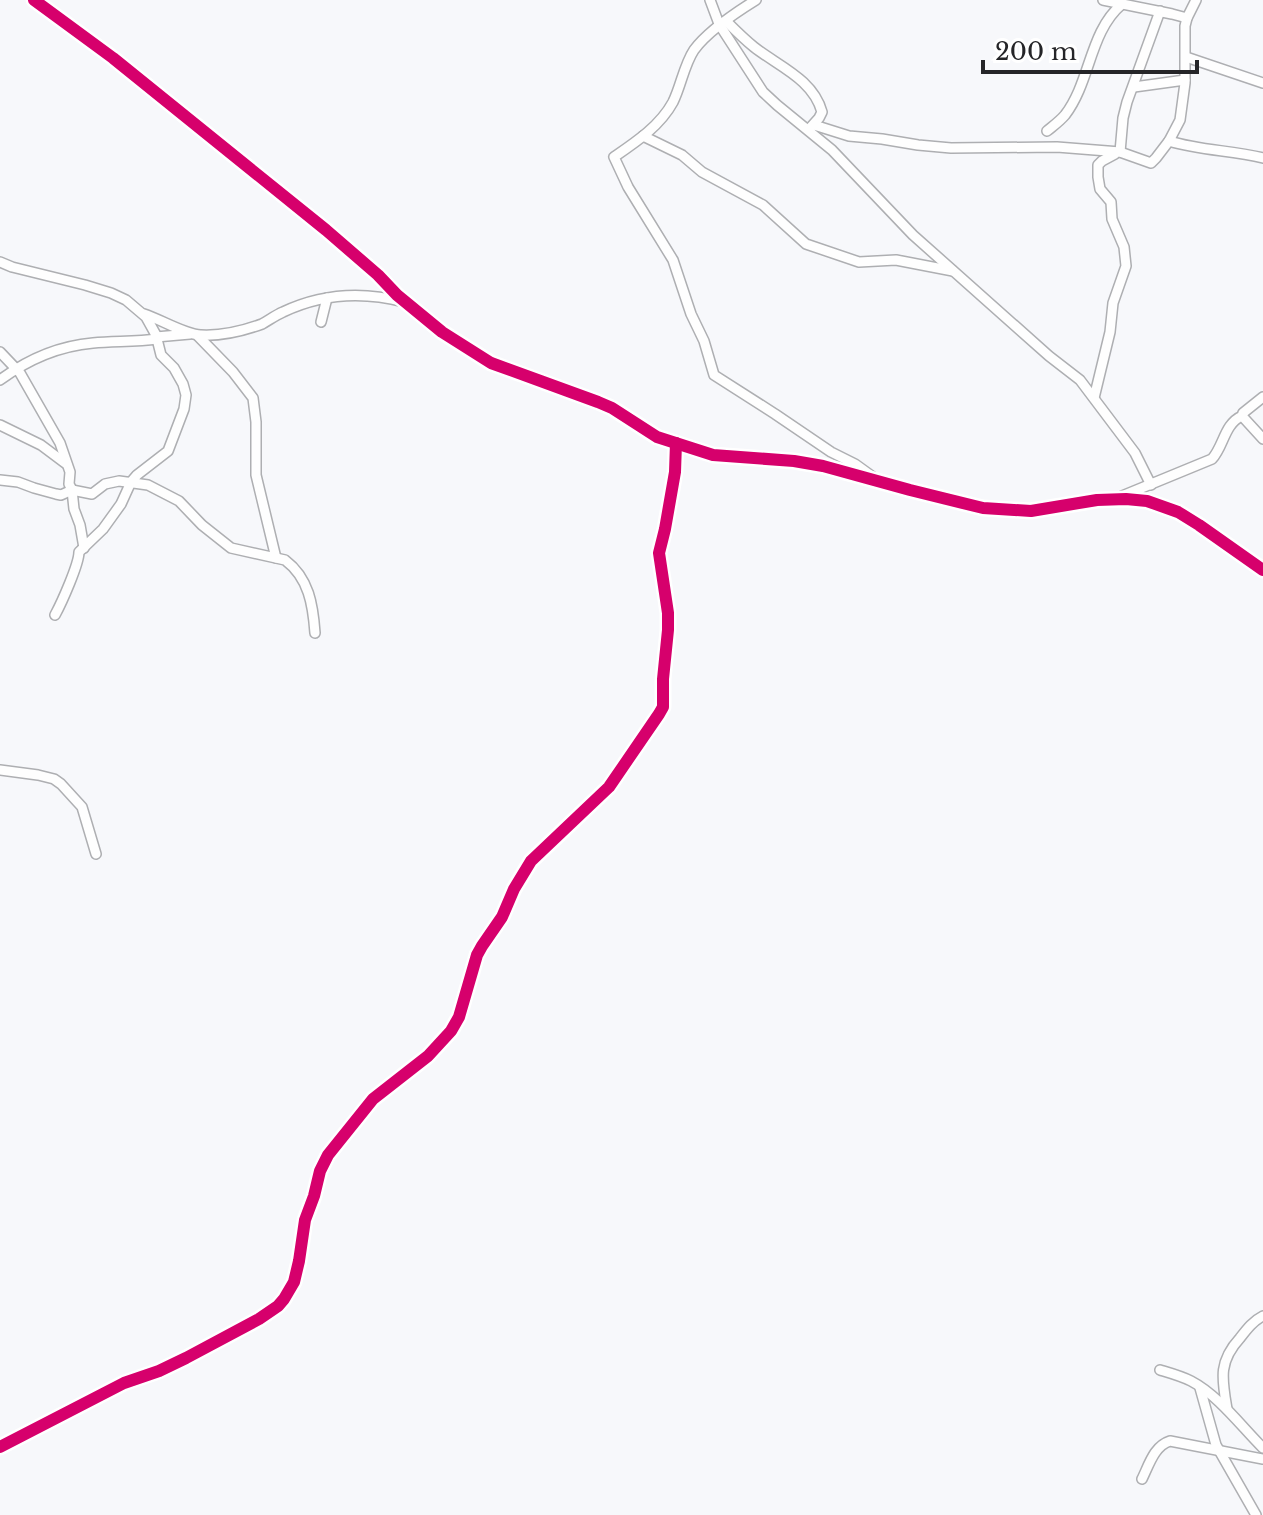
<svg xmlns="http://www.w3.org/2000/svg" width="1263" height="1515" font-family="'Libre Baskerville',serif">
<rect width="100%" height="100%" fill="#f7f8fb"/>
<g fill="none" stroke-linecap="round" stroke-linejoin="round">
<defs>
<g id="minor">
<path d="M34,0L113,58L326,230L378,275L397,295L442,332L491,363L598,402L612,408L657,437L713,455L794,461L823,466L910,490L983,508L1031,511L1097,500L1126,499L1147,501L1178,512L1199,525L1263,570"/>
<path d="M710,0L719,24L763,92L777,105L832,150L913,235L1049,356L1080,380L1135,453L1151,485"/>
<path d="M756,0C735,13 708,31 694,50C684,65 681,86 673,102C660,126 636,142 614,157L628,187L673,260L691,314L704,341L714,375L775,414L831,452L855,464L873,477"/>
<path d="M1103,0L1172,14L1187,18"/>
<path d="M726,21C735,30 744,39 754,47C778,66 813,79 822,112L819,118L810,128"/>
<path d="M1186,57L1263,83"/>
<path d="M1134,87L1185,80"/>
<path d="M814,125L849,136L882,139L918,145L951,148L1057,147L1120,152L1151,163L1156,158L1169,141L1180,120L1185,83V26L1187,18L1196,0"/>
<path d="M1047,131C1053,126 1060,121 1065,115C1091,81 1089,32 1122,4"/>
<path d="M643,136L682,155L702,172L763,205L806,244L859,262L896,260L953,271"/>
<path d="M1169,141C1202,151 1231,150 1263,158"/>
<path d="M1120,152L1123,118L1127,102L1160,11"/>
<path d="M0,262L12,267L85,285L111,293L126,300L146,317L156,335L161,355L174,368L183,384L186,395L184,409L168,451L137,475L131,482L121,504L103,529L79,552C79,564 62,602 55,615"/>
<path d="M144,314C160,319 186,335 201,335C221,336 243,331 262,324C269,320 276,315 283,312C323,293 362,291 404,302"/>
<path d="M321,322L327,298"/>
<path d="M198,336L233,372L253,398L256,422V475L276,558"/>
<path d="M156,337L190,334"/>
<path d="M0,352L20,373L60,443L70,472L69,484L72,490L74,509L80,525L84,548"/>
<path d="M0,380C27,360 59,346 93,343C114,341 136,342 157,339"/>
<path d="M1094,398L1110,332L1113,303L1126,266L1124,247L1112,219L1111,202L1100,189L1098,177V165L1102,161L1115,154"/>
<path d="M1242,416L1263,439"/>
<path d="M0,425L41,445L65,463"/>
<path d="M0,480L18,482L34,488L56,494L61,495L72,490L92,494L105,484L119,481L148,485L179,501L202,525L231,548L285,560C309,578 313,605 315,633"/>
<path d="M1122,496L1212,459C1224,446 1224,424 1242,416L1243,413L1263,397"/>
<path d="M0,770L38,775L54,779L61,784L82,807L96,854"/>
<path d="M1160,1370C1170,1373 1181,1376 1191,1381C1218,1395 1241,1426 1263,1448"/>
<path d="M1200,1388L1216,1445L1256,1515"/>
<path d="M1227,1409C1222,1379 1218,1362 1240,1338C1247,1329 1253,1321 1263,1316"/>
<path d="M0,1447L124,1383L159,1371L186,1358L259,1319L278,1306L284,1299L294,1282L299,1261L305,1220L314,1196L320,1171L328,1155L373,1099L428,1056L451,1031L459,1017L477,955L482,946L502,917L514,889L531,861L609,787L659,714L663,707V679L668,630V613L659,553L665,529L675,472L676,443"/>
<path d="M1142,1479C1149,1465 1154,1446 1170,1441L1263,1459"/>
</g>
</defs>
<use href="#minor" stroke="#aeafb2" stroke-width="12"/>
<use href="#minor" stroke="#fefefe" stroke-width="9"/>
<defs>
<g id="cycleway">
<path d="M34,0L113,58L326,230L378,275L397,295L442,332L491,363L598,402L612,408L657,437L713,455L794,461L823,466L910,490L983,508L1031,511L1097,500L1126,499L1147,501L1178,512L1199,525L1263,570"/>
<path d="M0,1447L124,1383L159,1371L186,1358L259,1319L278,1306L284,1299L294,1282L299,1261L305,1220L314,1196L320,1171L328,1155L373,1099L428,1056L451,1031L459,1017L477,955L482,946L502,917L514,889L531,861L609,787L659,714L663,707V679L668,630V613L659,553L665,529L675,472L676,443"/>
</g>
</defs>
<use href="#cycleway" stroke="#fff" stroke-width="17"/>
<use href="#cycleway" stroke="#d6006c" stroke-width="12"/>
</g>
<path d="M983 60v12h214v-12" fill="none" stroke="#252528" stroke-width="4"/>
<text x="995" y="60" font-size="24" fill="#252528" stroke="#ffffff" stroke-width="6" paint-order="stroke">200 m</text>
</svg>
